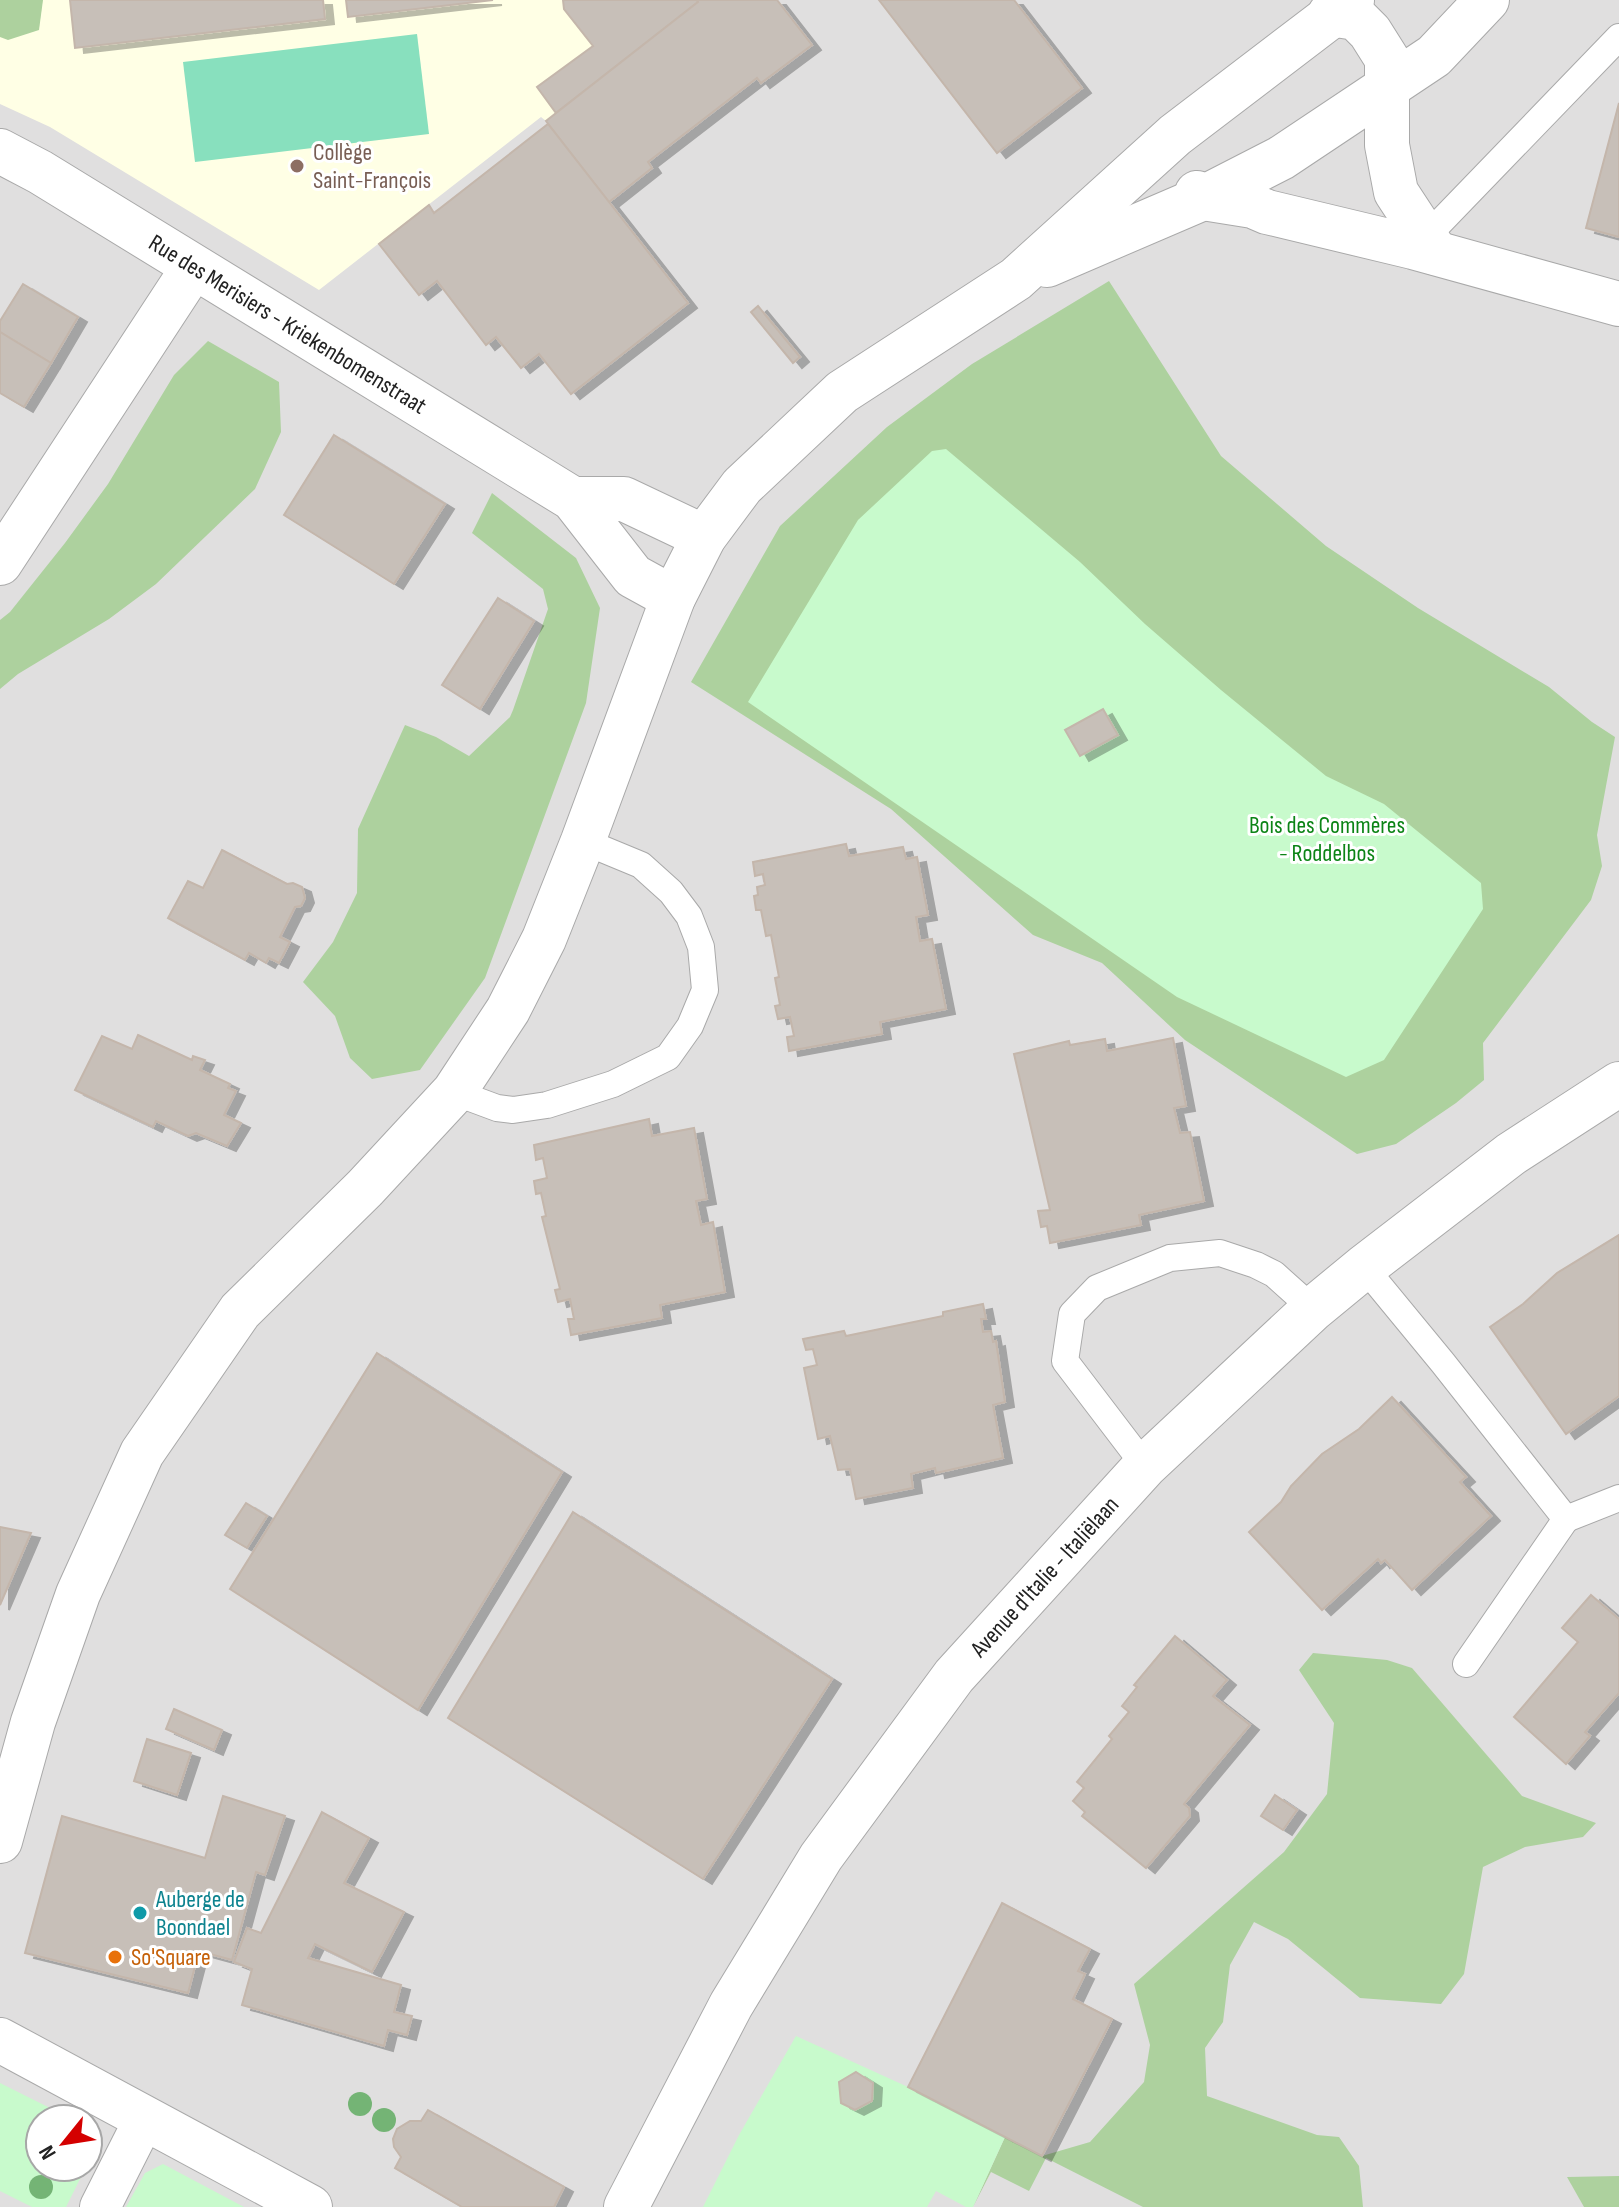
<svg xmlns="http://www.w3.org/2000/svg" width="1619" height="2207" font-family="'Sofia Sans Condensed',sans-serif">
<defs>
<filter id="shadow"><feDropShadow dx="9" dy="5" stdDeviation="0" flood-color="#0004"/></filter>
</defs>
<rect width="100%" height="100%" fill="#f2efe9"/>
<path fill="#e0dfdf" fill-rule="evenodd" d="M0,0H1619V2207H0ZM40,2119H88V2167H40Z"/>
<path fill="#ffffe5" d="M0,0H697L698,2L546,121L541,117L319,290L50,127L0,104Z"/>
<g fill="#add19e">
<path d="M0,0H43L39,30L8,40L0,37Z"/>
<path d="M1109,281L1221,456L1326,546L1418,608L1549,687L1592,722L1615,737L1597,835L1602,866L1591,900L1483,1043L1484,1080L1456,1103L1396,1144L1357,1154L1185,1040L1102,963L1033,935L891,809L691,682L780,526L887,427L972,364Z"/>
<path d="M208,341L279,382L281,432L255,489L156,584L109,619L18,674L0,689V620L10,612L65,543L108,484L174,375Z"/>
<path d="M492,493L576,558L600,608L586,703L485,978L420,1070L372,1079L350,1058L335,1016L303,982L333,942L357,893L358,829L405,725L436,737L469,756L510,717L513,710L548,609L543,589L472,533Z"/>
<path d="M1313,1653L1387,1660L1412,1668L1522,1796L1596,1823L1583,1837L1525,1847L1483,1867L1464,1974L1441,2004L1360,1998L1288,1939L1254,1922L1230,1965L1223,2022L1205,2048L1207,2096L1317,2135L1339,2137L1359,2166L1363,2207H1143L1046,2158L1029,2191L991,2172L973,2207L1005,2137L1042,2156L1090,2142L1144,2082L1150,2045L1134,1984L1284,1852L1327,1794L1334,1723L1299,1670Z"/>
<path d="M1619,2176V2207H1584L1567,2177Z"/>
</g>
<g fill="#c8facc">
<path d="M946,449L1080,562L1145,624L1221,690L1326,776L1384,804L1481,883L1483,909L1384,1060L1346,1077L1177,997L748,702L858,520L932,451Z"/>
<path d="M796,2036L908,2087L1005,2137L973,2207H966L936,2191L927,2207H703L739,2135Z"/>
<path d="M0,2083L72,2119H40V2167H86L66,2207H32L0,2191Z"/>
<path d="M163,2164L244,2207H126L145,2173Z"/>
</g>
<path fill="#88e0be" d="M417,34L429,134L195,162L183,62Z"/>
<g fill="#c7bfb8" stroke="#c4b6ab" stroke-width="2" filter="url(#shadow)">
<path d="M70,0H323L325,19L75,48Z"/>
<path d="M346,0H493L348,17Z"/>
<path d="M563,0H697L698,2L556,113L537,87L593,46L564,9Z"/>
<path d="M697,0H777L812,45L761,83L757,78L648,162L652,168L609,202L546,121L698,2Z"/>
<path d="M879,0H1014L1082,88L997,153Z"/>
<path d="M1619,103V237L1586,228Z"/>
<path d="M548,124L688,303L571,394L539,354L521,368L496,337L486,345L437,281L419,295L379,244L429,205L434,213Z"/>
<path d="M23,284L78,317L51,363L0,332V321Z"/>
<path d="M758,306L800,357L793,363L751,312Z"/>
<path d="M0,332L51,363L24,407L0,393Z"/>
<path d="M334,435L445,504L394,584L284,515Z"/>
<path d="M498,598L534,621L480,709L442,685Z"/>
<path d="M1103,709L1118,735L1080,756L1065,730Z"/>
<path d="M846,844L849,856L903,847L906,859L917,857L928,915L916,917L920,941L932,939L946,1009L880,1022L882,1034L789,1051L787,1037L794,1036L790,1017L778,1019L775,1006L780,1005L775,978L779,977L771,935L766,936L761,910H756L754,896L758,895L757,887L765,885L763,874L755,876L753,862Z"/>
<path d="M222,850L287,884L293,883L302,887L305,898L301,906L295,907L280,937L290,942L279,963L269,958L266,963L249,953L245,960L168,918L188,881L203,888Z"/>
<path d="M138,1035L192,1060L193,1056L205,1060L200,1070L230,1084L228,1088L236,1091L224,1115L241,1123L227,1146L196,1133L188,1136L156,1121L153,1127L75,1090L102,1036L132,1049Z"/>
<path d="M1173,1038L1186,1106L1174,1108L1180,1133L1190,1132L1204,1201L1139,1215L1141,1225L1050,1243L1047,1226L1041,1227L1038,1211L1050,1210L1014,1054L1069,1041L1070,1045L1105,1039L1107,1051Z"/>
<path d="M649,1119L652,1136L694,1128L707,1199L696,1201L701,1225L713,1222L725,1292L660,1305L662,1318L571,1335L568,1319H574L570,1299L558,1302L555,1290L560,1289L542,1217L546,1216L541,1193L536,1194L534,1181L547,1178L543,1158L536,1160L534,1145Z"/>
<path d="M1619,1235V1396L1566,1434L1490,1327L1523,1304L1557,1273Z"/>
<path d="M983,1304L986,1319H981L983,1332L991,1331L993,1342L996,1341L1005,1402L993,1405L1003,1458L936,1473L935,1468L911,1474L913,1488L856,1499L850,1469L838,1470L830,1436L818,1439L804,1368L817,1365L813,1349L806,1350L803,1339L844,1331L846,1336L943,1316V1312Z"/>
<path d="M377,1353L562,1472L418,1710L230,1589Z"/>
<path d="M1392,1397L1466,1477L1460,1482L1491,1516L1412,1590L1385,1560L1381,1563L1378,1559L1322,1610L1249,1532L1281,1502L1291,1486L1322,1454L1359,1429Z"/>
<path d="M246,1503L267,1516L247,1548L225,1535Z"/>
<path d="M573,1512L832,1679L703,1879L448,1718Z"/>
<path d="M0,1527L31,1533L0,1605Z"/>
<path d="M1591,1595L1619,1619V1693L1585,1732L1590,1736L1566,1764L1514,1717L1578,1642L1562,1628Z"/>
<path d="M1175,1636L1227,1680L1213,1696L1250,1725L1184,1804L1189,1808L1190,1816L1146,1868L1082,1816L1085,1812L1073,1801L1084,1788L1077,1782L1112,1739L1109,1736L1129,1712L1122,1706L1137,1687L1134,1685Z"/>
<path d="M174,1709L222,1730L214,1750L166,1729Z"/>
<path d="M147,1739L191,1753L177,1795L134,1781Z"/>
<path d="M1275,1795L1297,1810L1283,1830L1261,1816Z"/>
<path d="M223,1796L285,1816L265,1875L256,1872L232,1960L199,1951L188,1993L25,1953L62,1816L205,1858Z"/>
<path d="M322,1812L369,1838L344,1883L404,1912L372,1972L315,1944L308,1958L401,1985L394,2012L412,2016L407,2035L388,2030L384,2046L242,2005L252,1969L234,1962L247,1928L261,1933Z"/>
<path d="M1002,1903L1090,1949L1078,1971L1085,1974L1073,1999L1112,2019L1042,2156L908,2087Z"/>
<path d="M856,2072L873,2083L872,2101L855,2110L841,2103L839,2082Z"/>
<path d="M428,2110L564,2187L554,2207H462L395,2168L401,2157L394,2147L393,2139L397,2129L410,2121H421Z"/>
</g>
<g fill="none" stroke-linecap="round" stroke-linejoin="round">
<defs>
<g id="service">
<path d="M1425,238L1619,37"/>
<path d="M454,1092L497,1108L513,1110L547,1105L613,1084L668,1057L690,1026L705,990L701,947L689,916L671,892L641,865L583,841"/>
<path d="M1364,1267L1443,1363L1566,1519L1466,1664"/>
<path d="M1145,1466L1065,1361L1072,1314L1097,1288L1170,1258L1220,1253L1256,1265L1274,1274L1313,1309"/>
<path d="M1566,1519L1619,1498"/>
</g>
<path id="pedestrian" d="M100,2207L145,2118"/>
<g id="minor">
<path d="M1330,14L1356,18L1370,32L1387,59V145L1396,192L1436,253"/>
<path id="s1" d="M0,151L40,172L573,499L633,576L673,598"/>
<path d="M1197,193L1203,198L1253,206L1267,212L1413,247L1619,304"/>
<path d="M1047,265L1203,198L1281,158L1434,56L1487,0"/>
<path d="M573,499H624L704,537"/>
<path d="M0,563L193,268"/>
<path d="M0,1841L33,1722L78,1594L142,1453L240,1311L365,1188L454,1092L508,1010L544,939L583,841L673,598L704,537L742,486L842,392L1016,279L1175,135L1352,0"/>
<path id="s2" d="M626,2207L731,2005L821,1857L954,1676L1145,1466L1313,1309L1364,1267L1511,1154L1619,1084"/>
</g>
<path id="tertiary" d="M0,2040L310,2207"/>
</defs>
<use href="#service" stroke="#a9a9a9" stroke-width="28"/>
<use href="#pedestrian" stroke="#a9a9a9" stroke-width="42"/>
<use href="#minor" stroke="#a9a9a9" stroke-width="46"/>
<use href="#tertiary" stroke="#a9a9a9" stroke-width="46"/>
<use href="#service" stroke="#fff" stroke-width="26"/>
<use href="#pedestrian" stroke="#fff" stroke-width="40"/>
<use href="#minor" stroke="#fff" stroke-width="44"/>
<use href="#tertiary" stroke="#fff" stroke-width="44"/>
</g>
<g fill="#74b475">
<circle cx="360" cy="2104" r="12"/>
<circle cx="384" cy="2120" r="12"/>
<circle cx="41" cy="2187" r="12"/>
</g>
<circle fill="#8d6e63" stroke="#fff" stroke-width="3" cx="297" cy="166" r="8"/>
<circle fill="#0f9aa8" stroke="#fff" stroke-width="3" cx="140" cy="1913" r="8"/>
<circle fill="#e8710a" stroke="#fff" stroke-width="3" cx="115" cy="1957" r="8"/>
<g text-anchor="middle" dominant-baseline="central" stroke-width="6" stroke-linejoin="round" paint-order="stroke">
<g font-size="24" fill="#785e54" stroke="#fff" text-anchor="start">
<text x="313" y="152">Collège<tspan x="313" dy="28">Saint-François</tspan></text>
</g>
<g font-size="24" fill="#222" stroke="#fff">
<text stroke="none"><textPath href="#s1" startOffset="336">Rue des Merisiers - Kriekenbomenstraat</textPath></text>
<text stroke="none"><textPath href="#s2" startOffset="760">Avenue d'Italie - Italiëlaan</textPath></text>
</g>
<g font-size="24" fill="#0c8416" stroke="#fff">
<text x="1327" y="825">Bois des Commères<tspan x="1327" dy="28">- Roddelbos</tspan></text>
</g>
<g font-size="24" fill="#0d838f" stroke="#fff" text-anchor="start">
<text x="156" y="1899">Auberge de<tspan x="156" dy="28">Boondael</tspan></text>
</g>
<g font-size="24" fill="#c56008" stroke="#fff" text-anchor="start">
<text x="131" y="1957">So'Square</text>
</g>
</g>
<g transform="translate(64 2143) rotate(240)"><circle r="38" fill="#ffffff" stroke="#a7a7a7" stroke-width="2"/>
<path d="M0-6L14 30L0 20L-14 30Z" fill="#d40000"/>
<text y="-12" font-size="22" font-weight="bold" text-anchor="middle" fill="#222222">N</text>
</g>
</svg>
